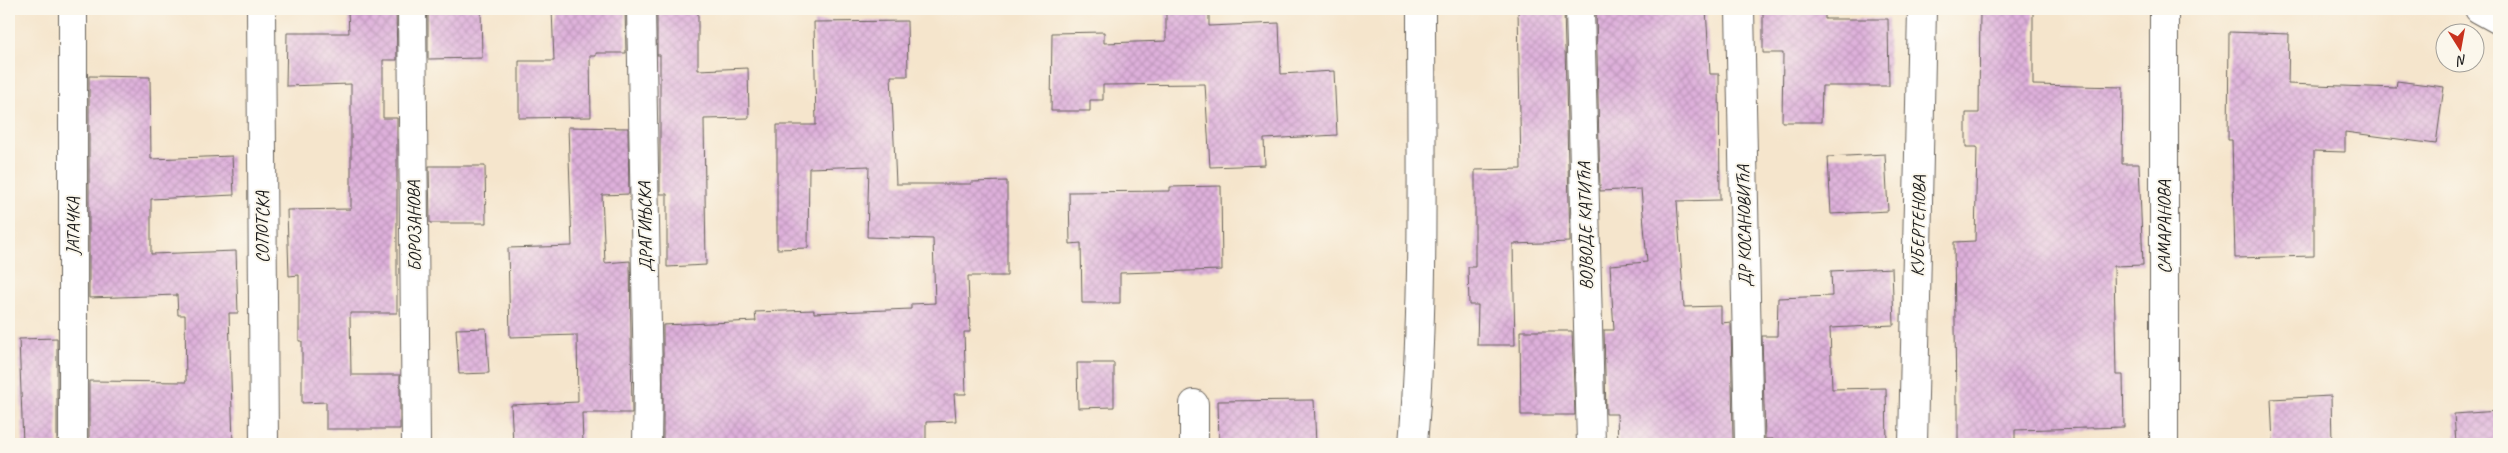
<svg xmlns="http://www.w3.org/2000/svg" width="2508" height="453" font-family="Caveat,sans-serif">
<defs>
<pattern id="building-cross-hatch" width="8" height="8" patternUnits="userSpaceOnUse" patternTransform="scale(1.25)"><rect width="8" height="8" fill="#deb0db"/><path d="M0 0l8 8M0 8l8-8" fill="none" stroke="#be97bb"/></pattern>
</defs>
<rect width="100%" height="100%" fill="#fbf7ec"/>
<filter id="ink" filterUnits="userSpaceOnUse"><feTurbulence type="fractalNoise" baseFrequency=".02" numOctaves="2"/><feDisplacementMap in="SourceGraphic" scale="10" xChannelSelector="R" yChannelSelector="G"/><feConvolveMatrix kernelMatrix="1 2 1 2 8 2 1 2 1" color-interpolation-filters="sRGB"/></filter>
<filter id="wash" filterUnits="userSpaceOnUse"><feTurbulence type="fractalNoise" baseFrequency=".0096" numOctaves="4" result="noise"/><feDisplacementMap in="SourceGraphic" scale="20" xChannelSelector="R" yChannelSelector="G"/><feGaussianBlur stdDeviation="1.12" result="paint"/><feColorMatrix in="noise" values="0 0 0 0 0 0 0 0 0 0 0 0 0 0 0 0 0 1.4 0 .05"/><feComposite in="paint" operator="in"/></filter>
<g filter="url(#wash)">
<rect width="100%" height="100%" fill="#f5e5cc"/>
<g id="blocks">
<g fill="url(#building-cross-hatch)">
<path d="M428,9H481L482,58L428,59Z"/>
<path d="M552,9H625L626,53H596V56H590L591,117L519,118V61H554Z"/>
<path d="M657,9H698V70L748,68L749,118L704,119L706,265L667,267V194H660V55H657Z"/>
<path d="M1166,9H1209V26L1279,23L1281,74L1334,71L1337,135L1264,139L1265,165L1210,167L1205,84L1103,85V100H1090V111H1051L1052,33L1104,32V43L1166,41Z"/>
<path d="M1518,9H1564L1570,242L1513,244L1515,345H1477L1478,305H1469L1468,267H1475V170L1521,169Z"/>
<path d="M1596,9H1706L1710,74H1719L1720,200L1677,201L1684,307L1721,306V323L1731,322L1733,440L1676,442V444H1618L1617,414H1606L1604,330H1614L1610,265L1647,262L1641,189L1600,191Z"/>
<path d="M1763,9H1825V19H1888L1889,86H1822L1821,122H1782L1783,53H1763Z"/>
<path d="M1980,9H2033V85L2123,87L2122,164H2139L2143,265L2114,266L2116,375H2123L2124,427L2015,430V444H1958V403L1956,404L1954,242L1975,241L1977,147H1966V113H1979Z"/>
<path d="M348,11H396L397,60H383V118H397V313H350L351,375H400V429H326V402L302,403V341H299V275L289,276L287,210L351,209V84L286,86L287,33H349Z"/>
<path d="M907,21L908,76H891L896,184H971V182L1007,181V276H968L970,332H964L966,394H954L956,421L926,422V444H663V325L756,321L755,312L814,310V313L911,309V304L935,303L933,239L867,237L869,166L809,168L808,248L777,249V125H816L814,22Z"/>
<path d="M2229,32L2289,34L2288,84L2396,88L2397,81L2444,87L2436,144L2345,132V152L2314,151V256L2235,258L2232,140H2228Z"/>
<path d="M89,76L150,77L151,159L232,156L234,195L151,199V254L236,251L238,313H229L233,444H89V381L186,382L185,315H178L177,295L89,298Z"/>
<path d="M568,127L628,128L629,194L602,195L605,263L630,261L632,413H582L583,444H513L511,405L578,402L577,335L510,337L508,248L572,246Z"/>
<path d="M1885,154L1888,211L1831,214L1828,157Z"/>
<path d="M429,166H485L486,223H430Z"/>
<path d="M1221,186L1222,270L1120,273V303H1082L1081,243L1070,244L1069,192L1170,191V187Z"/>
<path d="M1892,268L1894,325L1830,328L1832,389L1886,388L1887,444H1773V439H1765L1762,336H1777L1778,298L1832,296L1831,271Z"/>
<path d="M486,328L489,373L459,374L456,329Z"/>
<path d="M1520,331H1572L1575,415H1521Z"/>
<path d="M57,338V444H23L19,339Z"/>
<path d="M1077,363H1114V407L1078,408Z"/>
<path d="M2331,396L2332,444H2273L2271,399Z"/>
<path d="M1314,400L1316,444H1219L1218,401Z"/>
<path d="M2499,411V444H2456L2454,414Z"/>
</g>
</g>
</g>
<g filter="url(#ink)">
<use href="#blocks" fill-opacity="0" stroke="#68625a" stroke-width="1"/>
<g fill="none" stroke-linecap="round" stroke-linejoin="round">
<defs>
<g id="minor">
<path d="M73,9V444"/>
<path d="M261,9L264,444"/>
<path d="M412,9L416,444"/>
<path d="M641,9L648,382L647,444"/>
<path d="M1580,9L1591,444"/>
<path d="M1740,9L1749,444"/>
<path d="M2479,9L2499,20"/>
<path d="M1194,404V444"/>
<path d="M1413,444C1425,300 1421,154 1421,9"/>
<path d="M1913,444L1922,9"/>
<path d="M2164,444V9"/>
</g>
</defs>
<use href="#minor" stroke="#68625a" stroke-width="30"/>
<use href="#minor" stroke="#fff" stroke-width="28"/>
</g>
</g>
<g text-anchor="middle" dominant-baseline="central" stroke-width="4" stroke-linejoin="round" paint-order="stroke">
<g font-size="18" fill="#1c1c1c" stroke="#fbf7ec">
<text transform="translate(73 226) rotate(-90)">ЈАТАЧКА</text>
<text transform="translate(414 226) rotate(-91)">БОРОЗАНОВА</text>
<text transform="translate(1585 226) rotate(-91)">ВОЈВОДЕ КАТИЋА</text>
<text transform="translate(1744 226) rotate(-91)">ДР КОСАНОВИЋА</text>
<text transform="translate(1918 226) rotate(-89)">КУБЕРТЕНОВА</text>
<text transform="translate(262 227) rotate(-90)">СОПОТСКА</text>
<text transform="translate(645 227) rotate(-91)">ДРАГИЊСКА</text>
<text transform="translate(2164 227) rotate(-90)">САМАРАНОВА</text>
</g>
</g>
<rect width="2508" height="453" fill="none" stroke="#fbf7ec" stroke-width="30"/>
<g transform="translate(2460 48) rotate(169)"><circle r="24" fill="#fbf7ec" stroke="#a29f99"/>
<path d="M0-4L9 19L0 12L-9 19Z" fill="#c8321e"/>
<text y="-8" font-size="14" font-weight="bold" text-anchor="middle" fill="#1c1c1c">N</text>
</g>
</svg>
